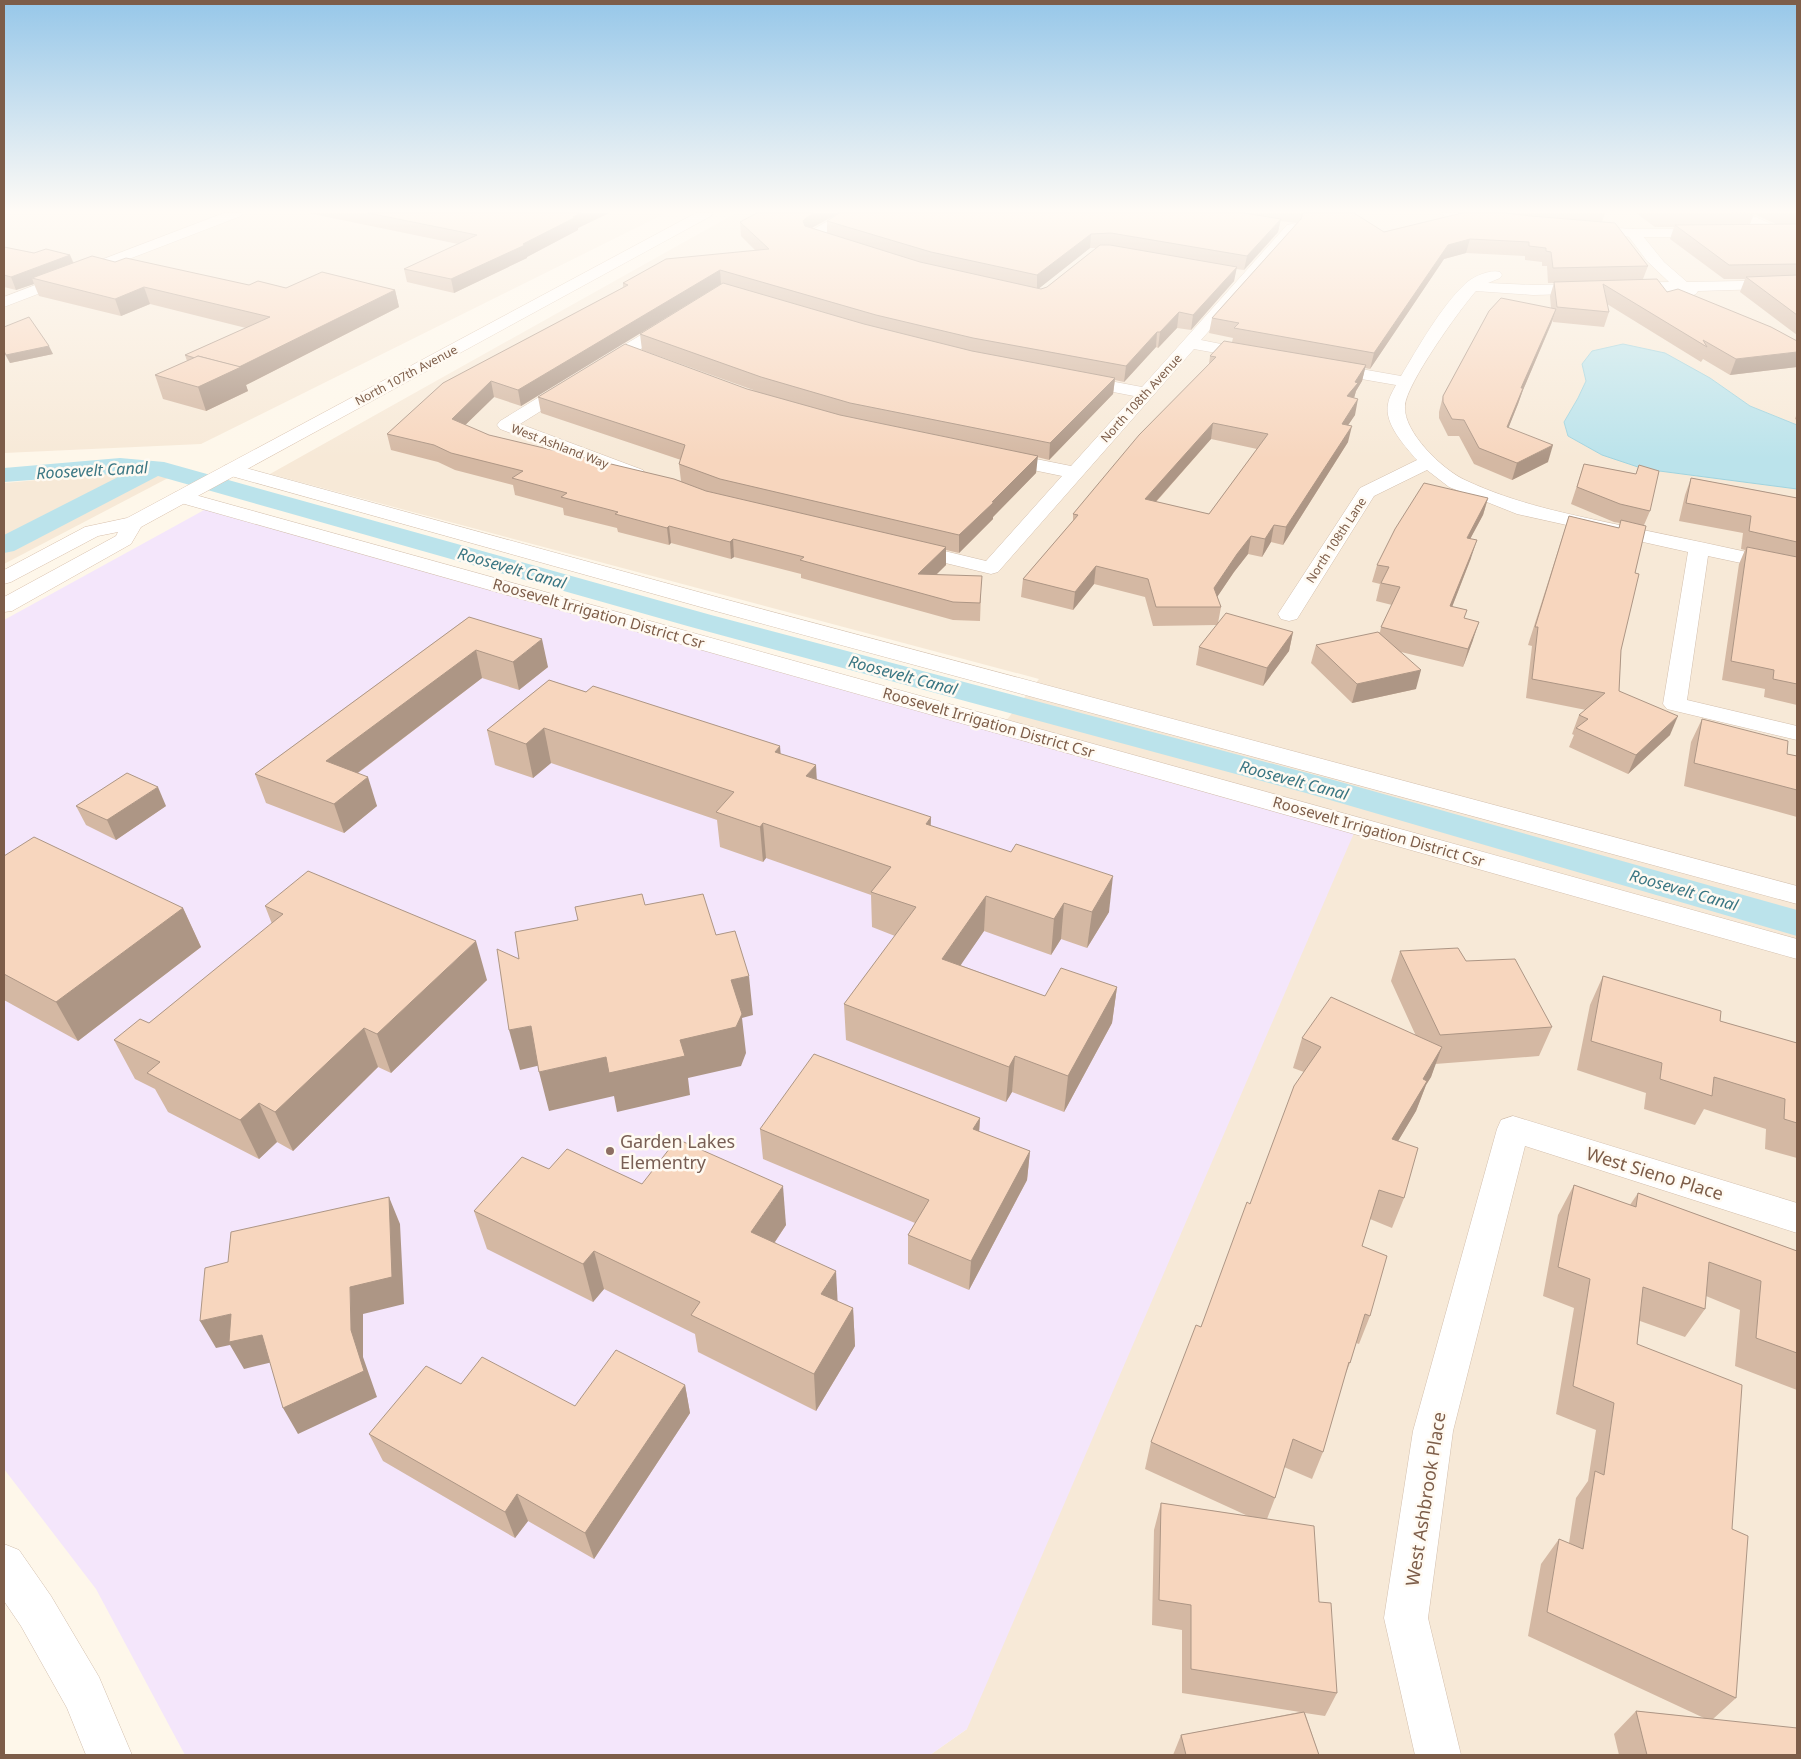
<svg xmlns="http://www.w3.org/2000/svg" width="1801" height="1759" font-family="'Noto Sans',sans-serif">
<rect width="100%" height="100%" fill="#fef7ea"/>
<g fill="#f7e9d7">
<path d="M4,213H666L201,444L4,453Z"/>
<path d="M736,213H1797V425L1750,406L1710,378L1582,364L1586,381L1578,398L1564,422L1568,436L1602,455L1644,469L1797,489V1755H930L967,1729L998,731L1039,679L270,474Z"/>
<path d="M116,473L170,477L4,564V483Z"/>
</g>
<path fill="#f4e6fb" d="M206,509L1354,833L967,1729L930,1755H185L96,1589L4,1469V620Z"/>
<path fill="#bbe3eb" stroke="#a0d3de" d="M1623,344L1665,353L1710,378L1750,406L1797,425V489L1644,469L1602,455L1568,436L1564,422L1578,398L1586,381L1582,364L1592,351Z"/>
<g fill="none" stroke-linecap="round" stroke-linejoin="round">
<path fill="#bbe3eb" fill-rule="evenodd" d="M120,458L164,462L711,615L1330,779L1797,910V936L1306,793L691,627L158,476L14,551L4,553V535L126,473L4,482V468Z"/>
<defs>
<g id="minor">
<path d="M224,213H243L241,216L4,307V297Z"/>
<path d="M842,213H858L817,239H807L805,236L807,233Z"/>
<path d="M1730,213H1747L1782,229L1784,232L1782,235H1772L1732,216Z"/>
<path d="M1292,224L1297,225L1299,228L1297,231L1201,340L1261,352L1263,355L1261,358L1255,360L1194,349L998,572L991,574L904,553L901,549L904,545L911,543L986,561L1062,476L994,462L992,458L994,454L1001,452L1071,466L1134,396L1072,384L1070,380L1072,376L1078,375L1142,387L1287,225Z"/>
<path d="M1633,229L1638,230L1664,262L1687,282L1797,280V288L1698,291L1696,294L1691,296L1681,291L1533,295L1476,291C1460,309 1406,384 1405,406C1403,432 1443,470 1465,480C1516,504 1568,514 1624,526C1682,538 1739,550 1797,563V575L1708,556L1687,700L1797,726V740L1667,709L1663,704L1688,552L1517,514L1449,487L1427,470L1374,496L1297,619L1289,621L1281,619L1278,614L1360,488L1417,460C1405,446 1384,424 1388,404C1389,397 1393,391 1396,385L1321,372L1319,368L1321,364L1327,363L1401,376C1419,346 1440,308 1465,284C1472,277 1490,269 1500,272L1502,275L1500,278L1488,283L1533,285L1669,282L1647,261L1626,233Z"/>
<path d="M673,317L679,319L681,322L679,325L520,424L643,470L645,474L643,478L636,480L629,478L500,429L497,425L500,421L667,319Z"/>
<path d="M231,464L724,599L1797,886V904L708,609L224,474L222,470L224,466Z"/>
<path d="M181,491L1797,939V959L174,501L171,497L174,493Z"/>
<path d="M1513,1116L1797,1203V1233L1525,1146L1453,1431L1428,1618L1461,1755H1415L1384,1618L1413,1431L1497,1129L1501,1120Z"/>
</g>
<g id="tertiary">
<path d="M1440,213H1476L1497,216L1499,219L1492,223L1447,217Z"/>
<path d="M1585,226L1633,229H1709L1716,233L1709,237H1633L1580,233L1578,230Z"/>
<path d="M4,1544L19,1550L51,1596L99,1677L132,1755H86L67,1708L21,1626L4,1601Z"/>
</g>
<path id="secondary" d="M696,213H713L711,216L141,527L131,544L12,611L4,612V597L116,536L118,532L98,536L11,582L4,584V570L85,527L127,518Z"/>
</defs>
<use href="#minor" stroke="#d3bfad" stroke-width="1"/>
<use href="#tertiary" stroke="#d3bfad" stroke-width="1"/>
<use href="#secondary" stroke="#d9c1ad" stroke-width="1"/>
<use href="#minor" fill="#fff" fill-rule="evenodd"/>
<use href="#tertiary" fill="#fff" fill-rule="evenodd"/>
<use href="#secondary" fill="#fff" fill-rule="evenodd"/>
</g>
<g fill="#d4b8a3" fill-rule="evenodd">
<path d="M308,213H609L578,228V230L527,257V258L454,293L407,282L404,269L458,244Z"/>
<path d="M839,213L812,228L827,233V221L839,213H1354L1384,232L1462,213H1605L1602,222L1648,266L1643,279L1667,292L1797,341V367L1730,375L1703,359L1701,362L1607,304L1609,312L1604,327L1553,322V320L1523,390L1518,404L1508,428L1548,462L1512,480L1474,464L1459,436H1448L1439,418V412L1443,396L1551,308L1550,296L1554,283H1548L1547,266H1542V262L1525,260V256L1466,253L1444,259L1370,369L1365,368L1362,381L1356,391L1354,398L1355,415L1348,425V442L1283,545L1271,542L1262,557L1248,554L1234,572L1217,597L1221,607L1218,623L1293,632L1289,651L1263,686L1196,665L1199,647L1217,625L1153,626L1145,597L1094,584L1073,610L1021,597L1023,579L1073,521V514L1209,364L1210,356L1232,342L1233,338L1209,333L1212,318L1297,223L1280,221L1278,232L1244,270L1236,269L1234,281L1191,330L1177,328L1158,348L1156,347L1124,382L1115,380L1113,394L1049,460L1037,457L1036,473L993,517V519L959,553L946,550V565L936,575L981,594L980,621L953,620L801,578V574L734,557L731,559L671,543L669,545L618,532L617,528L564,515L563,508L515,495L513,485L455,470L438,462L391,450L387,434L623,287V283L756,251L741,236L740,222ZM1090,248H1096L1047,287L1041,289H1038ZM721,284L640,334L642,350L756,391L747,389L538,397L541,413L681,460L679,464L681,481L489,435L465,425L494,397L521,406ZM1211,439L1257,449L1209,514L1156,502Z"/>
<path d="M1636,213H1797V335L1740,292L1745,279H1724L1670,239L1674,227H1655ZM1754,214L1776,224H1750Z"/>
<path d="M4,247L34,253L70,255L74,263L115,262L249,285L286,288L395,290L399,307L246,385L248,391L206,411L163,399L155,375L187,361L185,355L246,328L150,304L121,316L39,296L34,284L16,290L4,287Z"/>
<path d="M4,327L53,354L10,363L4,353Z"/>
<path d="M1797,413V420L1795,419Z"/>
<path d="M1584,464L1636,474L1639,465L1650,511L1644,525L1621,650L1619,691L1670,735L1628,774L1569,747L1574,735L1572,734L1579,715L1586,710L1526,698L1532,646L1528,645L1569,516L1619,528L1620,523L1614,522L1571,504Z"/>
<path d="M1691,478L1797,498V705L1764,697L1765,689L1722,680L1739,564L1745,550L1741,549L1743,533L1679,521L1685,495Z"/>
<path d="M1488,498L1483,515L1470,539L1471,558L1452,607L1464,619L1473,640L1463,667L1401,652L1416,689L1352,703L1311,663L1316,645L1380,632L1381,627L1392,605L1376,601L1380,584L1372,582L1377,565Z"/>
<path d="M469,617L548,667L519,690L482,678L358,773L377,806L344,833L266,803L255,774Z"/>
<path d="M549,680L781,754L817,780L931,826L1109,912L1087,948L1061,939L1051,955L984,931L960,965L1045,996L1117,987L1112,1023L1064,1112L1012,1092L1006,1102L846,1040L844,1004L895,936L872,927L871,895L766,858L763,862L720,847L717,820L551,763L533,778L495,765L487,730Z"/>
<path d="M1702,719L1787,754L1797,756V817L1684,786L1691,742Z"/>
<path d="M76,806H166L116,840L86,825Z"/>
<path d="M4,856L183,908L201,947L78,1041L4,1000Z"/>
<path d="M265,906L487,980L391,1073L378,1067L293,1151L277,1142L259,1159L168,1112L155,1089L135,1079L114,1040L149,1023L272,924Z"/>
<path d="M1400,951L1466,961L1552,1027L1539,1056L1435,1064L1431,1077L1426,1085L1416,1111L1398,1141L1404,1198L1392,1228L1370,1219L1362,1246L1370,1316L1359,1344L1356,1343L1350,1363L1344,1378L1323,1452L1312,1479L1284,1467L1275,1498L1267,1519L1319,1602L1337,1693L1325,1716L1305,1713L1319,1755H1173L1181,1735L1300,1712L1182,1693V1630L1152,1625L1154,1530L1161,1503L1248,1516L1145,1469L1151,1442L1201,1327L1304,1072L1293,1068L1302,1038L1416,1036L1391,981Z"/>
<path d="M1603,976L1720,1021L1797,1043V1158L1765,1149L1766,1129L1704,1109L1695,1125L1644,1109L1646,1093L1577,1070L1590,1005Z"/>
<path d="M980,1118L979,1132L1030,1151L1027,1180L969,1290L908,1264V1235L915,1223L763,1159L760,1129Z"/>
<path d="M549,1169L642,1184L786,1225L775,1242L837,1301L853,1308L855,1346L816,1411L698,1352L695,1334L604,1289L593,1302L487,1249L474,1211Z"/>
<path d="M1574,1185L1630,1205L1638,1193L1797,1251V1390L1735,1366L1740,1310L1706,1296L1705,1309L1685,1337L1640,1321L1637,1344L1732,1529L1736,1698L1713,1719L1797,1755H1619L1614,1734L1636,1711L1704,1718L1528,1636L1541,1564L1559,1539L1569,1543L1576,1498L1588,1481L1596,1430L1556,1414L1574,1308L1543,1296L1558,1215Z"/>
<path d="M461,1384L575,1406L685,1385L690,1413L594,1559L528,1521L515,1538L383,1461L369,1434Z"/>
</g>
<g fill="#ad9685">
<path d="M581,213H609L578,228V230L527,257V258L454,293L451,279L523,244Z"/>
<path d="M814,213H839L806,231L803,221L806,218Z"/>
<path d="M1281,219L1278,232L1244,270L1247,256Z"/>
<path d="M1091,234L1090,248L1037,290V275Z"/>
<path d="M1470,239L1466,253L1444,259L1370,369L1374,353L1448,245Z"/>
<path d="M70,255L75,268L32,278L34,284L16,290L11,277Z"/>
<path d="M1237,267L1234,281L1191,330L1193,315Z"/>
<path d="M720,270L721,284L521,406L518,390Z"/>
<path d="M144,287L150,304L121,316L115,299Z"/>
<path d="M395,290L399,307L246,385L248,391L206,411L198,387Z"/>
<path d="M1556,309L1551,324L1523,390L1518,404L1502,444L1507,427L1521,388Z"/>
<path d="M1179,312L1177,328L1158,348L1160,332Z"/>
<path d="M1157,332L1156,347L1124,382L1126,366Z"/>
<path d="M49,346L53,354L10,363L6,355Z"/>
<path d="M1797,352V367L1730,375L1736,359Z"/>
<path d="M1366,365L1362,381L1356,391L1354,398L1347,396L1355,382Z"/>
<path d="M1115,378L1113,394L1049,460L1050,443Z"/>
<path d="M491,381L494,397L455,435L452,419Z"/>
<path d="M1358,399L1355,415L1338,440L1342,424Z"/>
<path d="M1213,423L1211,439L1143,516L1145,499Z"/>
<path d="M1352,426L1348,442L1283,545L1286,527Z"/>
<path d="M1553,445L1548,462L1512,480L1517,463Z"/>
<path d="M1038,456L1036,473L993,517V519L959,553V535Z"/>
<path d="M1488,498L1483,515L1461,556L1467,538Z"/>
<path d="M1274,525L1271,542L1262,557L1265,539Z"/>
<path d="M669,526L671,543L669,545L667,528Z"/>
<path d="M1251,536L1248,554L1234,572L1211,606L1214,588L1237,554Z"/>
<path d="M733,539L734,557L731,559L730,542Z"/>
<path d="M1477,540L1471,558L1445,625L1450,606Z"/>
<path d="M946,547V565L918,592V574Z"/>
<path d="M1096,566L1094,584L1073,610L1075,592Z"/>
<path d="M1479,622L1473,640L1463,667L1468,649Z"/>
<path d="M1293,632L1289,651L1263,686L1267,668Z"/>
<path d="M542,639L548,667L519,690L513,662Z"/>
<path d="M476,650L482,678L335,790L326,761Z"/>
<path d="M1421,670L1416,689L1352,703L1357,684Z"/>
<path d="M1678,716L1670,735L1628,774L1636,755Z"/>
<path d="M544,728L551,763L533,778L526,744Z"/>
<path d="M780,746L783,781L775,752Z"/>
<path d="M816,765L818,800L806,776Z"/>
<path d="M368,777L377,806L344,833L334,804Z"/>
<path d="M158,787L166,806L116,840L107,820Z"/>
<path d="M931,817L930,853L926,824Z"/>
<path d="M763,823L766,858L763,862L760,827Z"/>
<path d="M1113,876L1109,912L1087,948L1092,912Z"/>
<path d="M986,896L984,931L941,994L942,959Z"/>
<path d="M1064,903L1061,939L1051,955L1054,919Z"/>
<path d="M183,908L201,947L78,1041L56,1002Z"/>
<path d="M476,941L487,980L391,1073L377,1034Z"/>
<path d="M749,976L753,1015L742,1018L746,1053L741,1066L688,1078L690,1095L617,1112L614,1096L549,1111L539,1072L680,1040L731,980Z"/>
<path d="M1117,987L1112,1023L1064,1112L1068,1076Z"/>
<path d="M531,1026L541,1065L520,1070L509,1030Z"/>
<path d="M364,1028L378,1067L293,1151L275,1112Z"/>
<path d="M1442,1047L1431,1077L1426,1085L1416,1111L1382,1168L1392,1139L1423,1079Z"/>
<path d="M1015,1056L1012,1092L1006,1102L1009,1067Z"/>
<path d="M259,1103L277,1142L259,1159L240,1120Z"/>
<path d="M980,1118L978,1147L973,1129Z"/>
<path d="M1030,1151L1027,1180L969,1290L971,1261Z"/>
<path d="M783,1186L786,1225L756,1270L751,1232Z"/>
<path d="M389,1197L400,1224L404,1304L363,1314V1357L377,1397L298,1434L283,1408L351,1330L350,1287Z"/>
<path d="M594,1251L604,1289L593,1302L583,1264Z"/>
<path d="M836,1271L838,1308L821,1294Z"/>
<path d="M853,1308L855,1346L816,1411L814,1374Z"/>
<path d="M231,1314L262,1335L277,1361L244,1369L230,1345L216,1348L200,1321Z"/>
<path d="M685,1385L690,1413L594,1559L585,1533Z"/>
<path d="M517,1494L528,1521L515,1538L505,1512Z"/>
</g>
<g fill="#f7d6be" stroke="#ad9685" fill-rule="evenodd">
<path d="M368,213H581L573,217H576L523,244L525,245L451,279L404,269L477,235Z"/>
<path d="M757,213H814L806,218L803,221L805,226L920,262L1041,289L1047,287L1100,245H1110L1237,267L1193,315L1179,312L1160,332H1157L1126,366L973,338L876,315L720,270L518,390L491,381L452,419L489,435L674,479L706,491L946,547L918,574L982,576L980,603L953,602L800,560L804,557L733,539L730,542L669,526L667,528L615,514L618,512L561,497L567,493L512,478L523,471L451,453L434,445L387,434L443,383L628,285L623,283L666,259L769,249L740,222Z"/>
<path d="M839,213H1244L1281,219L1247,256L1111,233L1091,234L1037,275L931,252L827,221Z"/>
<path d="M1303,213H1354L1384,232L1462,213H1505L1531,216L1615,223L1648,266L1553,268L1551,252L1546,251V248L1529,246V242L1470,239L1448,245L1374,353L1234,328L1239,323L1212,318L1301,219Z"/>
<path d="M1797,224V264L1729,265L1675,225Z"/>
<path d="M4,247L34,253L46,249L70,255L11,277L4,275Z"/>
<path d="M92,256L115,262L126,258L249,285L258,281L286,288L322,272L395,290L239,367L198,356L195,358L185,355L270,317L144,287L115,299L32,278Z"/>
<path d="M1797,275V315L1746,277Z"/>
<path d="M1657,279L1667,292L1678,289L1771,327L1797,341V352L1736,359L1703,340L1707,347L1603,284L1609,312L1557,307L1554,282Z"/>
<path d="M723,283L864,324L972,351L1115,378L1050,443L850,403L761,377L640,334Z"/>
<path d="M1501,298L1556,309L1521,388H1523L1507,427L1553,445L1517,463L1479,448L1464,420L1452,419L1443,402V396L1489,311Z"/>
<path d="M29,317L49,346L6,355L4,351V327Z"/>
<path d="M1224,341L1366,365L1355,382L1358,383L1347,396L1358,399L1342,424L1352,426L1286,527L1274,525L1265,539L1251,536L1237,554L1214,588L1221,607H1156L1148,579L1096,566L1075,592L1023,579L1078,515L1073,514L1139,435L1216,357L1210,356ZM1213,423L1268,434L1209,514L1145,499Z"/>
<path d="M625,344L747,389L840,415L1038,456L992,502H994L959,535L720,479L679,464L685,445L538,397Z"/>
<path d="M198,356L241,367L198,387L155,375Z"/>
<path d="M1584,464L1636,474L1639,465L1659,471L1650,511L1620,504L1577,487Z"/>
<path d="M1691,478L1797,498V542L1749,531L1751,516L1686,503Z"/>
<path d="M1424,483L1488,498L1467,538L1477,540L1450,606L1467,610L1464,618L1479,622L1468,649L1381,627L1400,587L1381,583L1389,567L1377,565L1395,529Z"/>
<path d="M1569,516L1619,528L1621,520L1646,526L1635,573L1639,574L1621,650L1619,691L1678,716L1636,755L1576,728L1588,719L1579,715L1605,693L1532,679L1538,627H1535Z"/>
<path d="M1747,547L1797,557V684L1773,679L1774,670L1731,661Z"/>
<path d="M1226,613L1293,632L1267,668L1199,647Z"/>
<path d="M469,617L542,639L513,662L476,650L326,761L368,777L334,804L255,774Z"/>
<path d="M1378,632L1421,670L1357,684L1316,645Z"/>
<path d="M549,680L586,692L593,686L780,746L775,752L816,765L806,776L931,817L926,824L1011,852L1016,844L1113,876L1092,912L1064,903L1054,919L986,896L942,959L1045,996L1061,968L1117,987L1068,1076L1015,1056L1009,1067L844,1004L916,907L871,892L891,867L763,823L760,827L716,812L734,792L544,728L526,744L487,730Z"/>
<path d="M1702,719L1788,741L1787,754L1797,756V790L1694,763Z"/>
<path d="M127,773L158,787L107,820L76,806Z"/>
<path d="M34,837L183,908L56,1002L4,974V856Z"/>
<path d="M308,871L476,941L377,1034L364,1028L275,1112L259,1103L240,1120L147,1073L160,1062L114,1040L140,1019L149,1023L283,914L265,906Z"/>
<path d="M642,894L645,905L703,894L716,935L735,931L749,976L731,980L742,1014L736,1027L680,1040L685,1056L609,1073L606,1057L539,1072L531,1026L509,1030L497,949L519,959L515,932L578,920L575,907Z"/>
<path d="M1458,948L1466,961L1515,959L1552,1027L1440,1035L1400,951Z"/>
<path d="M1603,976L1721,1011L1720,1021L1797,1043V1123L1784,1119L1785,1099L1714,1077L1712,1096L1660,1079L1662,1063L1591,1041Z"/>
<path d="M1331,997L1442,1047L1423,1079L1427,1081L1392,1139L1418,1148L1404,1198L1379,1190L1362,1246L1387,1256L1370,1316L1365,1314L1350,1363L1349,1362L1323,1452L1293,1439L1275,1498L1151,1442L1196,1325L1201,1327L1247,1202L1250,1204L1294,1086L1321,1047L1302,1038Z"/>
<path d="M814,1054L980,1118L973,1129L1030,1151L971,1261L908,1235L929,1200L760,1129Z"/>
<path d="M677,1139L783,1186L751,1232L836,1271L821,1294L853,1308L814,1374L691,1315L700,1302L594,1251L583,1264L474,1211L522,1157L549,1169L567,1149L642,1184Z"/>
<path d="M1574,1185L1636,1207L1638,1193L1797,1251V1353L1756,1338L1761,1281L1709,1262L1705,1309L1643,1287L1637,1344L1742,1385L1732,1529L1748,1536L1736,1698L1547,1612L1559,1539L1583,1549L1595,1471L1604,1475L1614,1403L1573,1386L1590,1279L1558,1267Z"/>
<path d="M389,1197L392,1277L350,1287L351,1330L364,1371L283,1408L262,1335L229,1342L231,1314L200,1321L205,1268L228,1262L231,1232Z"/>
<path d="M616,1350L685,1385L585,1533L517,1494L505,1512L369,1434L426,1366L461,1384L482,1357L575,1406Z"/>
<path d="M1161,1503L1314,1526L1319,1602L1331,1603L1337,1693L1191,1669V1605L1159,1600Z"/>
<path d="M1636,1711L1797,1728V1755H1647Z"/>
<path d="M1304,1712L1319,1755H1186L1181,1735Z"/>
</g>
<linearGradient id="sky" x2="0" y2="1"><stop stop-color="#96c7e9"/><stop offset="0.46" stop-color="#fffbf6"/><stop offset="1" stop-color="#fffbf6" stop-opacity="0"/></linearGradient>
<rect width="1801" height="459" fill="url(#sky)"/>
<circle fill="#8d6e63" stroke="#fffaf2" stroke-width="2" cx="610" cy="1151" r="5"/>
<g text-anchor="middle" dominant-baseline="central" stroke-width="5" stroke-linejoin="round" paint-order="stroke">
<g font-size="12" fill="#7d5d49" stroke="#fffaf2">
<text transform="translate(406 375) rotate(-28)">North 107th Avenue</text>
<text transform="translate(1141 398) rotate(-48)">North 108th Avenue</text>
<text transform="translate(560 446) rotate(21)">West Ashland Way</text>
<text transform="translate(1336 540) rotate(-57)">North 108th Lane</text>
</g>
<g font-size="15" fill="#7d5d49" stroke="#fffaf2">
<text transform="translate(599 613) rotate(16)">Roosevelt Irrigation District Csr</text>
<text transform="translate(989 722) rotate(16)">Roosevelt Irrigation District Csr</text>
<text transform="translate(1379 831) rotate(16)">Roosevelt Irrigation District Csr</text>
</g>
<g font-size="16" font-style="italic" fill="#3a7683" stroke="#fffaf2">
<text transform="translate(92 470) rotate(-3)">Roosevelt Canal</text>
<text transform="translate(512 568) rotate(16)">Roosevelt Canal</text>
<text transform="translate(903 675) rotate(15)">Roosevelt Canal</text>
<text transform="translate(1294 780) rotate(15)">Roosevelt Canal</text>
<text transform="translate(1684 890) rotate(16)">Roosevelt Canal</text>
</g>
<g font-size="18" fill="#785e54" stroke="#fffaf2" text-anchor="start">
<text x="620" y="1141">Garden Lakes<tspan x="620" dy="21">Elementry</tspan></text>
</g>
<g font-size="18" fill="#7d5d49" stroke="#fffaf2">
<text transform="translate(1655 1173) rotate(17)">West Sieno Place</text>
<text transform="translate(1425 1499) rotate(-81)">West Ashbrook Place</text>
</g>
</g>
<rect width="1801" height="1759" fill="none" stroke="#7d5d49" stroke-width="10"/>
</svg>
